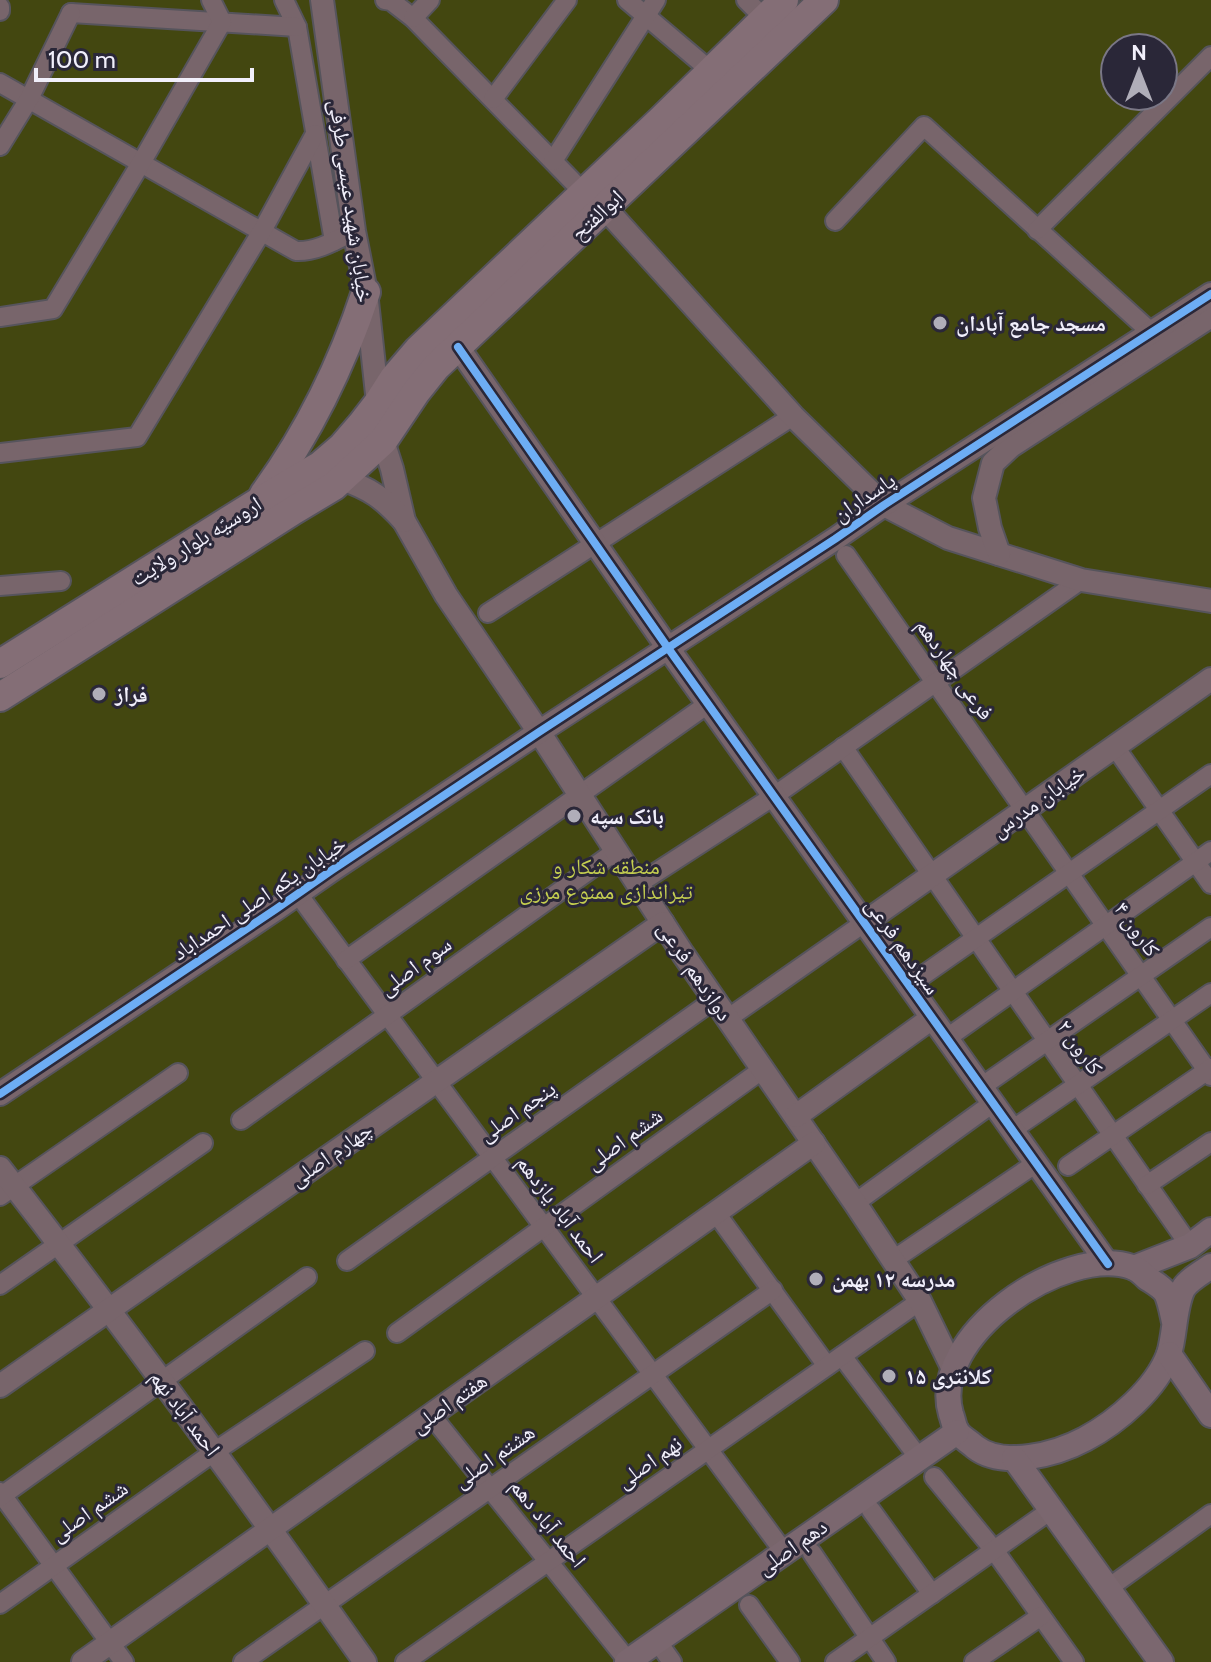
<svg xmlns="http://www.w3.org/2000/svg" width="1211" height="1662" font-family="Cabin,'Noto Naskh Arabic',sans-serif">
<rect width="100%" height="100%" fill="#37353f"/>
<path fill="#434710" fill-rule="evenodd" d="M0,0H1211V1662H0ZM1115,48H1163V96H1115Z"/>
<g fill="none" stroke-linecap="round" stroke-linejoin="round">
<defs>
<g id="minor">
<path d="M284,0L297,27L334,241"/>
<path d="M385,0L391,1L413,18L584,193"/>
<path d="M627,0L711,71"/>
<path d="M746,0L765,19"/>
<path d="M0,7V11"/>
<path d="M71,13L297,27"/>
<path d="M413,18L430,0"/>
<path d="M0,83L296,251C317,252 336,240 354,231"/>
<path d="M493,99L567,0"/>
<path d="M0,146L29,99L71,13"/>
<path d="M553,161L656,0"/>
<path d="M835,221L924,126L1152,333"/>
<path d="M1037,230L1211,56"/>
<path d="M0,317L53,309L141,163L222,22L211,0"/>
<path d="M0,453L137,437L262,231L315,134"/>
<path d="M846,555L1211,1076"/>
<path d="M0,586L61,581"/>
<path d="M488,613L793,416"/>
<path d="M843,747L1190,1246"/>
<path d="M1115,747L1211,884"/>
<path d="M638,884L774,796L1081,580"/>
<path d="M298,894L784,1552"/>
<path d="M346,960L708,704"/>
<path d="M909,985L1211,774"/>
<path d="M727,1019L864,923"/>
<path d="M947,1038L1211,851"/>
<path d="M981,1087L1211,927"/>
<path d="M241,1120L616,851"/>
<path d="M1012,1130L1211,993"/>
<path d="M1068,1166L1211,1068"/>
<path d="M1147,1185L1211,1142"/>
<path d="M0,1196L178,1073"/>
<path d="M855,1203L993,1103"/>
<path d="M716,1213L827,1366"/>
<path d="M893,1260L1035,1164"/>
<path d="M347,1261L714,1000"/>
<path d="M0,1285L203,1143"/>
<path d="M397,1333L763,1069"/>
<path d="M842,1356L919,1458"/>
<path d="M431,1415L628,1661"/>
<path d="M934,1477L994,1550L1074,1662"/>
<path d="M0,1492L124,1662"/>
<path d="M0,1497L307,1277"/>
<path d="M871,1510L932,1594"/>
<path d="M812,1553L886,1662"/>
<path d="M1107,1589L1211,1514"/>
<path d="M0,1604L214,1452L365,1351"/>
<path d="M749,1605L790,1662"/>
<path d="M657,1641L672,1662"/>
<path d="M243,1662L773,1290"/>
<path d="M405,1662L920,1301"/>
<path d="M835,1662L1051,1510"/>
<path d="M974,1662L1041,1616"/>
</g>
<g id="tertiary">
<path d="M322,0L354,231L366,292L378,403"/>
<path d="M605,208L793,416L884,505L948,538L1081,580L1211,601"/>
<path d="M458,347L668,648L1108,1264"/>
<path d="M383,441L392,469L404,521L446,595L539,732L683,954L855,1203L920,1301L953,1369"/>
<path d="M341,479C370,488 384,499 404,521"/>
<path d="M999,554L990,528L984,498L993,463L1011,446L1211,316"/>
<path d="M864,923L1211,679"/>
<path d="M0,1094L276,909L332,870L539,732L835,539L884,505L1211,294"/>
<path d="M796,1116L932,1018"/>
<path d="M0,1168C126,1329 247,1495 365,1662"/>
<path d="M0,1386L663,923"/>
<path d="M83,1662L814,1143"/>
</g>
<g id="secondary">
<path d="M1134,1268L1190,1246L1211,1230"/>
<path d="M1174,1322C1172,1313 1170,1301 1166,1293C1162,1287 1153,1282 1147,1278C1143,1274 1138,1269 1132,1267C1063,1244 928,1337 951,1414C953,1419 954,1427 957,1431C960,1437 970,1442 975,1447C1003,1469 1057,1454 1085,1439C1117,1422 1156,1389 1169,1354C1175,1335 1174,1307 1183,1289C1188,1280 1203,1272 1211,1266"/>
<path d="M1169,1354L1211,1415"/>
<path d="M1014,1458L1161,1662"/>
<path d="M627,1662L957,1432"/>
</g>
<g id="primary">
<path d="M264,494C309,432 342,365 366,292"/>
<path d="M0,664L260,501L321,465L342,447L361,425L378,403L394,378L418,350L660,121L784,0"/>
<path d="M0,697L294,510L334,486L383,441L416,392L436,367L824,0"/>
</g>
</defs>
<use href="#minor" stroke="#56545c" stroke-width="22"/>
<use href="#tertiary" stroke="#56545c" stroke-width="26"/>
<use href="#secondary" stroke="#56545c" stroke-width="28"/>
<use href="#primary" stroke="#56545c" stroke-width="32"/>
<use href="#minor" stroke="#78656b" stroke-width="18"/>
<use href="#tertiary" stroke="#78656b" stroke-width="22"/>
<use href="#secondary" stroke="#7b676f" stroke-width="24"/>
<use href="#primary" stroke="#846e76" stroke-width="28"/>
<defs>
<g id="cycleway">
<path d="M458,347L668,648L1108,1264"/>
<path d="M0,1094L276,909L332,870L539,732L835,539L884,505L1211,294"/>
</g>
</defs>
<use href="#cycleway" stroke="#2a2738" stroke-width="13"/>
<use href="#cycleway" stroke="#6dadf4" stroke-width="8"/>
</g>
<g fill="#b0aeb9" stroke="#2a2738" stroke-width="3">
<circle cx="940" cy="323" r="8"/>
<circle cx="99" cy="694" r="8"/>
<circle cx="574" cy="816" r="8"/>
<circle cx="816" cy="1279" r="8"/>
<circle cx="889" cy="1376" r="8"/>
</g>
<g text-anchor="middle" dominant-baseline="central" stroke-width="6" stroke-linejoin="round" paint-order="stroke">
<g font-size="22" fill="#f1effb" stroke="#2a2738">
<text transform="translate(351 201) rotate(82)">خیابان شهید عیسی طرفی</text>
<text transform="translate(597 215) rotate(-43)">ابوالفتح</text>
<text transform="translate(864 497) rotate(-34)">پاسداران</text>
<text transform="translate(196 541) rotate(-32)">اروسیّه بلوار ولایت</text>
<text transform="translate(955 669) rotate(55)">فرعی چهاردهم</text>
<text transform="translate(1038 801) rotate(-35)">خیابان مدرس</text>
<text transform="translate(259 898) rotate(-34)">خیابان یکم اصلی احمداباد</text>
<text transform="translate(1137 929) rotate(55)">کارون ۴</text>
<text transform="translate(903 946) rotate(55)">سیزدهم فرعی</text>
<text transform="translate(415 966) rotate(-36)">سوم اصلی</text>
<text transform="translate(695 971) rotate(56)">دوازدهم فرعی</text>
<text transform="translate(1080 1047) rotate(55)">کارون ۲</text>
<text transform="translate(517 1111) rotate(-35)">پنجم اصلی</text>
<text transform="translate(624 1139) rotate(-36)">ششم اصلی</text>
<text transform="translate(331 1154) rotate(-35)">چهارم اصلی</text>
<text transform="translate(560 1209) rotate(53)">احمد آباد یازدهم</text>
<text transform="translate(449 1403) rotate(-35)">هفتم اصلی</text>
<text transform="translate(185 1413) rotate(53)">احمد آباد نهم</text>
<text transform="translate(494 1456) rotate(-35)">هشتم اصلی</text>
<text transform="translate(649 1462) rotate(-35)">نهم اصلی</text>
<text transform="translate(89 1511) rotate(-35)">ششم اصلی</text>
<text transform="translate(548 1523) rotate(51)">احمد آباد دهم</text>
<text transform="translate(792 1547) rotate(-35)">دهم اصلی</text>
</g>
<g font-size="22" font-weight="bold" fill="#f1effb" stroke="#2a2738" text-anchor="start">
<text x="956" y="323">مسجد جامع آبادان</text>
<text x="115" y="694">فراز</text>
<text x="590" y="816">بانک سپه</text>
<text x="832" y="1279">مدرسه ۱۲ بهمن</text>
<text x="905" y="1376">کلانتری ۱۵</text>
</g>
<g font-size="22" fill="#c5cf50" stroke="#2a2738">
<text x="606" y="866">منطقه شکار و<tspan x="606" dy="25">تیراندازی ممنوع مرزی</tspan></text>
</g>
</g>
<g transform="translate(1139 72)"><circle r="38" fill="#2a2738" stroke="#7a7786" stroke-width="2"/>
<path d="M0-6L14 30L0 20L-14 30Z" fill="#b0aeb9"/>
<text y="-12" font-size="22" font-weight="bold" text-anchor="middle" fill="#f1effb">N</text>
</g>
<path d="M36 68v12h216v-12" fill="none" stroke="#f1effb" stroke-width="4"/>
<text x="48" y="68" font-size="24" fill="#f1effb" stroke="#2a2738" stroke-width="6" paint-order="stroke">100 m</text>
</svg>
